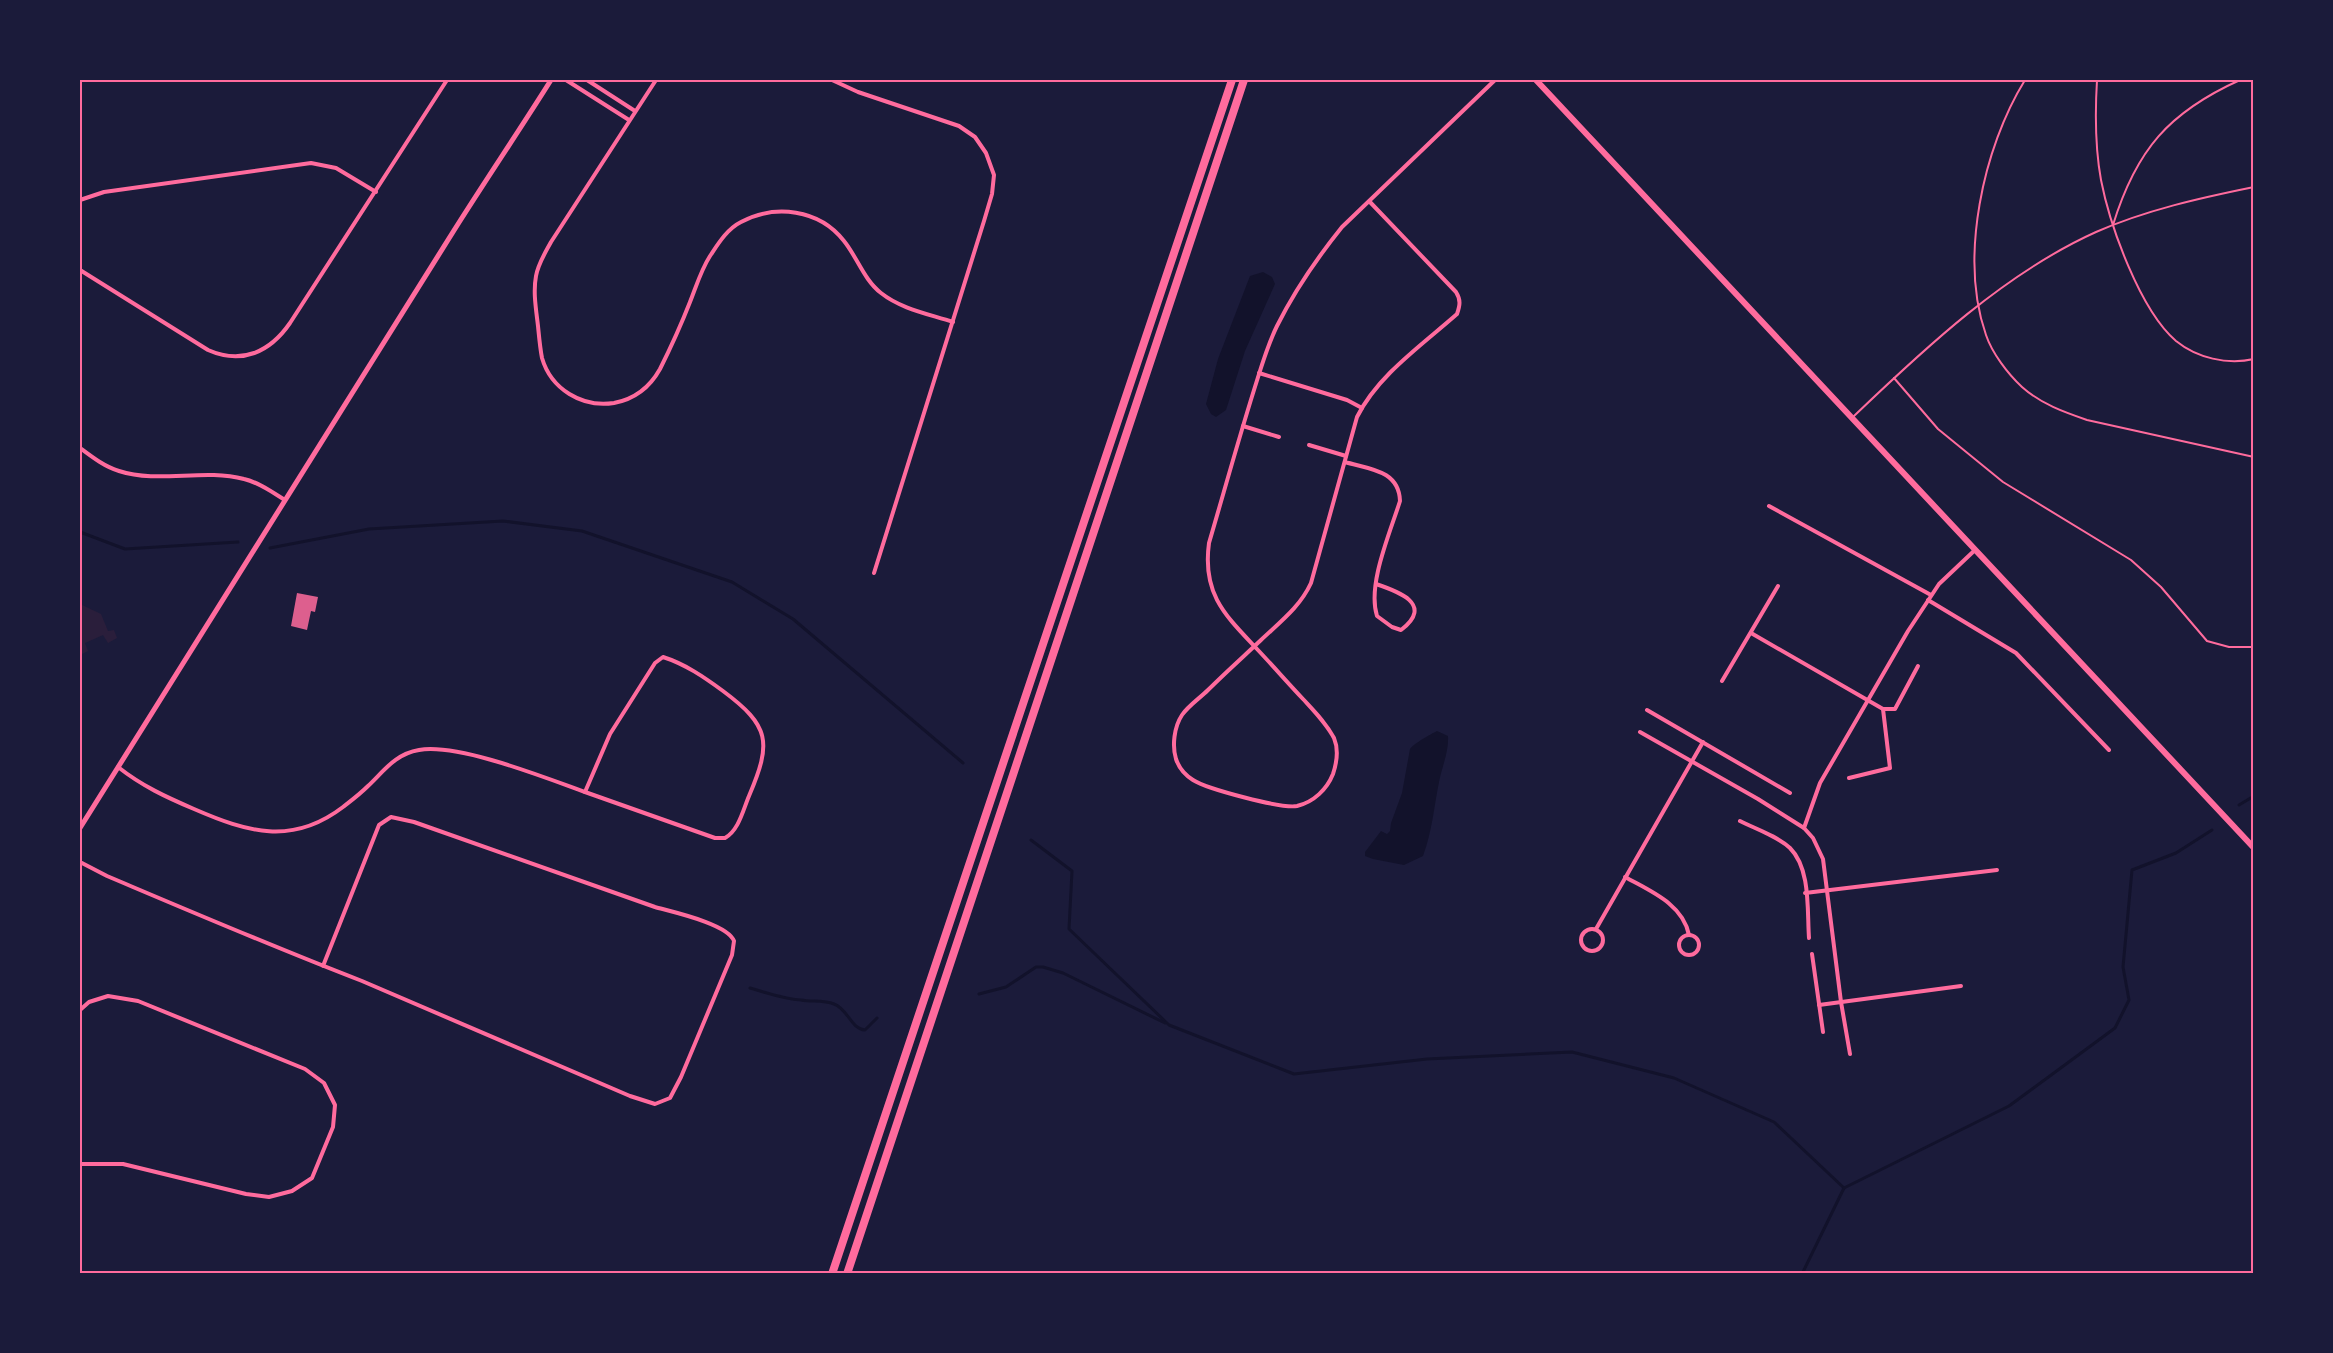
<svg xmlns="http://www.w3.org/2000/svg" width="2333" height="1353" font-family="'IBM Plex Sans',sans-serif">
<rect width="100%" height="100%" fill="#1b1b3a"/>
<path fill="#2a1e3b" d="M80,604L101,614L108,631L114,630L117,638L108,643L103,635L85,643L88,651L80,655Z"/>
<g fill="#12122b">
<path d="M1263,272L1272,277L1275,284L1245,351L1226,410L1216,417L1211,414L1206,404L1218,359L1250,276Z"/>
<path d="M1437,731L1448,736C1449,751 1442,767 1439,782C1434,807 1432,832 1423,856L1404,865L1373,859L1365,856V852L1381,831L1387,834L1390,831L1391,823L1402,793L1410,749C1413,744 1431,734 1437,731Z"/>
</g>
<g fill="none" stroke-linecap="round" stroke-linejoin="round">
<g stroke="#12122b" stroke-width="3">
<path d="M80,532L125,549L238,542"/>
<path d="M270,548L369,529L503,521L582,531L732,582L793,619L963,763"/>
<path d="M2239,805L2254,796"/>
<path d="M1031,840L1072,871L1069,929L1169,1025L1294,1074L1427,1059L1572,1052L1674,1078L1774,1122L1844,1188"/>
<path d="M750,988C767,993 784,999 801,1000C812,1002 823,1000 834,1004C848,1009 851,1029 865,1030L877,1018"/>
<path d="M979,994L1006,987L1036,967H1043L1063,973L1165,1023"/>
<path d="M1802,1274L1844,1188L2009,1106L2115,1028L2129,1000L2123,967L2132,870L2176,853L2212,830"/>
</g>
</g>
<path fill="#dd5f8e" d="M297,593L318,597L315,612L311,611L307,630L291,626Z"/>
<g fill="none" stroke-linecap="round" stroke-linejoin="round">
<g stroke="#ff6b9d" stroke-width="2">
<path d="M2025,80C1983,148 1959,258 1986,335C1992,353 2008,374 2022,387C2041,404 2064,412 2087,420L2254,457"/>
<path d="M2097,80C2095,113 2095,147 2101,180C2110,226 2140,310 2176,341C2197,358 2227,365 2254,359"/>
<path d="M2113,225C2136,150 2169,112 2240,80"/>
<path d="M1894,378L1938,429L2003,482L2131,560L2161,587L2207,641L2229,647H2254"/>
<path d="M1854,416C1925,348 2005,273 2096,232C2146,210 2200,198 2254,187"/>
</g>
<g stroke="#ff6b9d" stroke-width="4">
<path d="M566,80L629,120"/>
<path d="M587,80L635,111"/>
<path d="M656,80L551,242C545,253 538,264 536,276C533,292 536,309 538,326C539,336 540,348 542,358C551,389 582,408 614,403C635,399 650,387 660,369C671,347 681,325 690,302C696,287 701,270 710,256C718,244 727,229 741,222C775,204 819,209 844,241C857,257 864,280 881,293C901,309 929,314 953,322"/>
<path d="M832,80L858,92L959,126L975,137L986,153L994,175L992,194L984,221L874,573"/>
<path d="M80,200L104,192L311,163L336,168L376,192"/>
<path d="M1369,201L1456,292C1461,300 1460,305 1457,314C1422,345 1378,375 1357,417L1311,583C1300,607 1280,622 1261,640C1243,657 1225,673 1208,690C1200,698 1188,706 1182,715C1174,727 1172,746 1176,759C1179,768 1185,775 1193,780C1207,789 1282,809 1297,806C1314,802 1327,789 1333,774C1337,762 1339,750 1334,738C1326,723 1315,712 1303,699C1288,683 1273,666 1257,649C1225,615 1202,594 1209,543C1224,492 1238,441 1254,390C1261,368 1267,346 1277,326C1295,290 1317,258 1342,227L1495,80"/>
<path d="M80,270L208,350C242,365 270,352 290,323L447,80"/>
<path d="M1259,373L1347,400L1362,408"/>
<path d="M1243,426L1279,437"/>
<path d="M1309,445L1346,456"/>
<path d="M80,448C92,457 105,467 119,471C159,484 203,468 244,479C258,482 272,492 285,500"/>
<path d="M1345,462C1369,469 1399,470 1400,501C1390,533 1367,585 1377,616L1392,627L1401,630C1435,604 1397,591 1376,584"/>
<path d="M1769,506L1931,595"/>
<path d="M1928,600L2016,653L2109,750"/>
<path d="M1751,633L1883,709L1890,768L1849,778"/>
<path d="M663,657C685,664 704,677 723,691C770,726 772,742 749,796C743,810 739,830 725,838H715L585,792L610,734L655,663Z"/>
<path d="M1722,681L1778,586"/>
<path d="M1883,709H1895L1918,666"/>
<path d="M1647,710L1790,793"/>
<path d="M1640,732L1758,799L1804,828"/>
<path d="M118,767C142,786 166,797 194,809C247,832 292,846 343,807C352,800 360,794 368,786C384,771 395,754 419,750C458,743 546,778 585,792"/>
<path d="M1740,821C1756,829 1777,836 1790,848C1811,869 1807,911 1809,938"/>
<path d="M80,862L107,876C192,912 276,948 362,981L630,1096L655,1104L670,1098L681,1077L732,955L734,941C728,924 673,912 655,907L414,822L391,817L379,825L323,966"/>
<path d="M1625,877C1650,891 1683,904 1689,935"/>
<path d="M1805,893L1997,870"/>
<path d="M1596,929L1703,742"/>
<circle cx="1592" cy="940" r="11"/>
<circle cx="1689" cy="945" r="10"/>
<path d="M1812,954L1823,1032"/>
<path d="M1819,1005L1961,986"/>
<path d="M80,1010L89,1002L108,996L138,1001L305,1069L324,1083L335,1105L333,1127L312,1178L292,1191L269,1197L246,1194L123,1164H80"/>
<path d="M1850,1054L1841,1002L1823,859L1813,838L1804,828L1820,783L1908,631L1939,584L1975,550"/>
</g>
<path stroke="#ff6b9d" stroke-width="5" d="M80,828C204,629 328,430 453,232C485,181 519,131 551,80"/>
<path stroke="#ff6b9d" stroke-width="6" d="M1536,80L2254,848"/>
<g stroke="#ff6b9d" stroke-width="8">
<path d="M832,1274L1232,80"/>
<path d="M847,1274L1244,80"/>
</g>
</g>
<rect width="2333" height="1353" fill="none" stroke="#1b1b3a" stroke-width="162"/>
<rect x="81" y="81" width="2171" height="1191" fill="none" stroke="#ff6b9d" stroke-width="2"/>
</svg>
